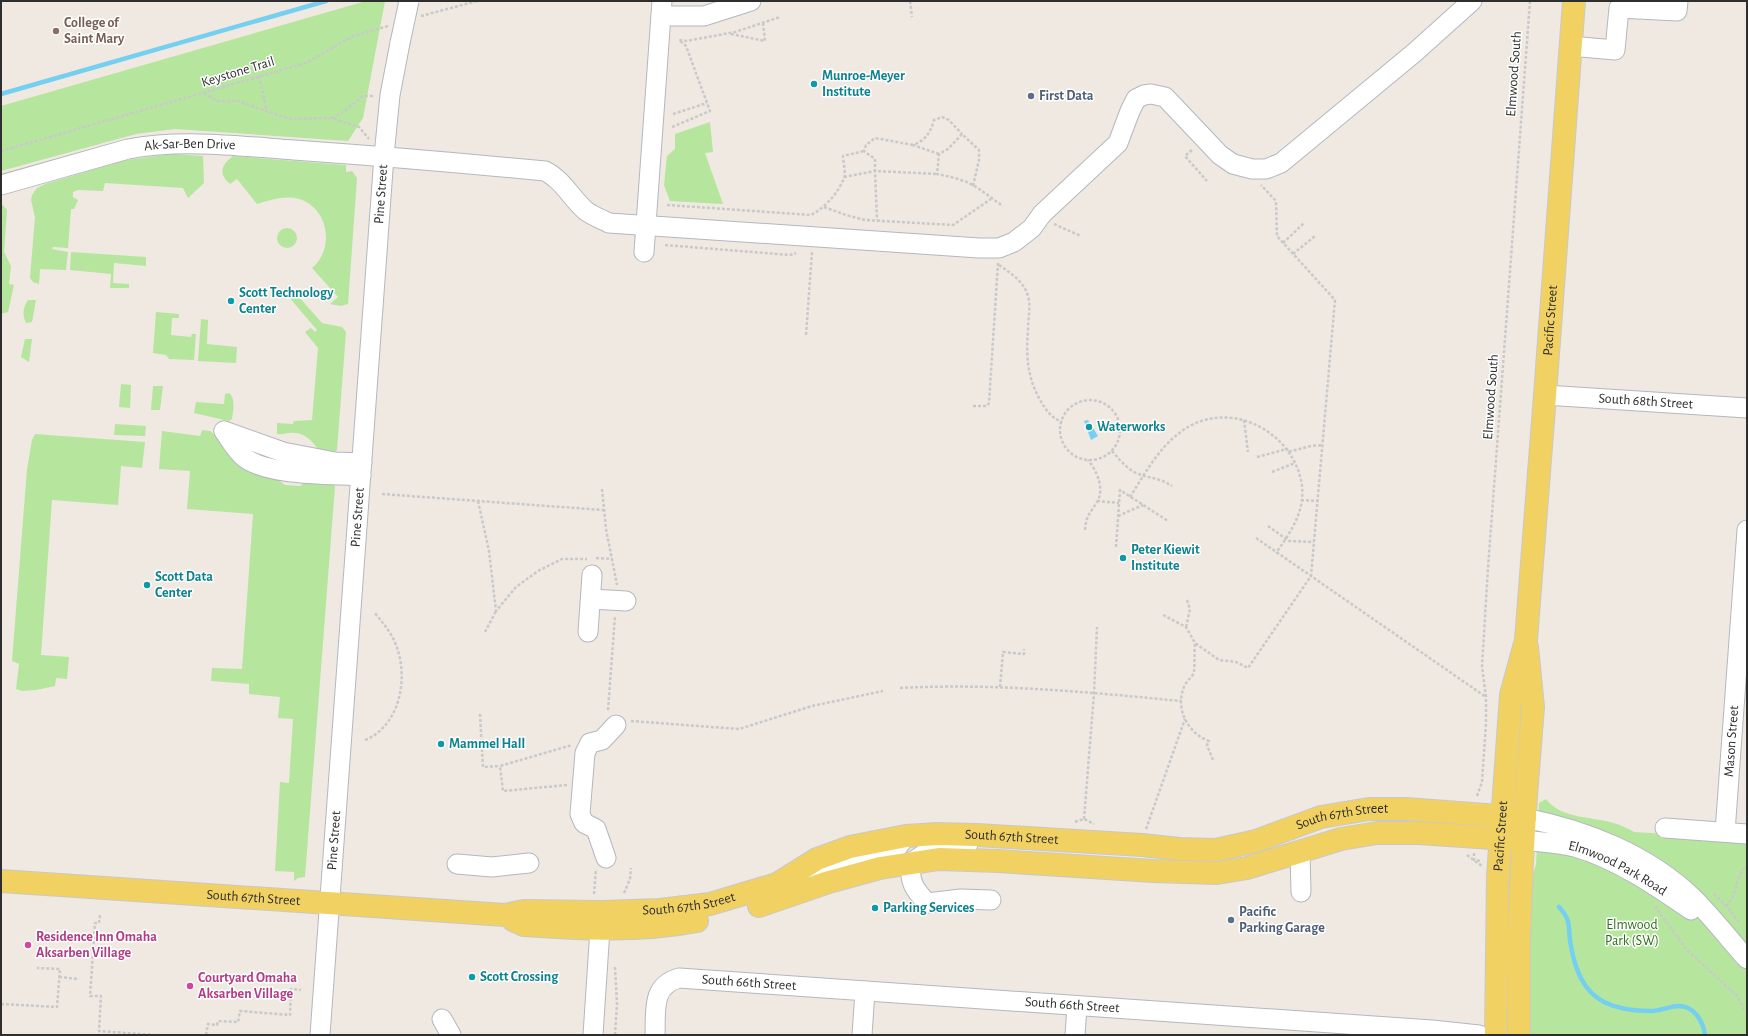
<svg xmlns="http://www.w3.org/2000/svg" width="1748" height="1036" font-family="'Alegreya Sans',sans-serif">
<rect width="100%" height="100%" fill="#efe9e1"/>
<g fill="#b6e59e">
<path d="M366,1H385L363,118L348,141L175,129L136,134L1,171V106Z"/>
<path d="M710,122L713,152L705,153L723,204L670,201L664,185L667,156L675,149V134Z"/>
<path d="M172,154L203,156L204,183L188,198L183,188L105,183L103,191L78,190L73,192V197L78,200L74,209H71L68,248L53,247L52,249L68,252L66,270L40,269L39,284L33,282L30,278L35,217L31,200L32,195L37,188L45,184L126,160Z"/>
<path d="M233,156L346,165V172L352,171L357,178L348,304L341,306L330,304L338,297L312,268C335,249 329,208 299,199C285,195 271,200 257,204L237,179L230,184C218,174 221,165 233,156Z"/>
<path d="M1,203L7,210L4,252L11,266L9,284L14,285L8,312L1,314Z"/>
<circle cx="287" cy="238" r="10"/>
<path d="M71,252L146,257V266L114,263L113,283L129,284V288H110L111,274L70,270Z"/>
<path d="M289,286L322,323L342,327L346,332L337,450L334,453L319,451C313,441 303,431 290,433C285,433 281,435 277,434V423L293,424L294,421L312,420L318,348L305,332L311,328L315,332L317,330L283,290Z"/>
<path d="M28,300H36L32,322L26,323C22,315 23,307 28,300Z"/>
<path d="M156,312L179,314V318H172L171,335L191,337L192,334H196L194,360L169,359L166,355L153,353Z"/>
<path d="M201,319L208,320L207,344L237,347L236,363L198,361Z"/>
<path d="M25,339H32L29,362L21,357Z"/>
<path d="M121,384L131,385L130,408L119,407Z"/>
<path d="M153,386H163L160,410H151Z"/>
<path d="M229,393C236,399 233,411 232,419L229,421L194,413L196,402L224,404L225,394Z"/>
<path d="M115,424L146,426L145,436L114,435Z"/>
<path d="M202,430L210,431L285,485L300,486L310,479L332,483L335,486L305,877L298,878L294,881V872L275,871L280,782L289,783L293,719L278,718L280,697L249,694V684L211,681L212,668L242,669L253,514L187,509L190,471L159,469L162,431L200,436Z"/>
<path d="M35,434L145,442L142,468L121,466L118,505L52,500L41,655L69,657L67,679L56,678L55,686L36,690L22,691L16,689L19,664L12,661L27,469L32,440Z"/>
<path d="M1546,799C1562,820 1594,816 1617,824C1623,826 1629,829 1634,832L1747,839V1035H1530L1527,997L1532,879L1536,864L1539,803Z"/>
</g>
<path fill="#75cff0" d="M1088,420L1098,436L1091,440L1084,421Z"/>
<g fill="none" stroke-linecap="round" stroke-linejoin="round">
<g stroke="#75cff0" stroke-width="4.5">
<path d="M1,94L326,1"/>
<path d="M1559,907C1573,922 1567,928 1571,946C1575,969 1583,991 1604,1002C1618,1009 1636,1011 1651,1011C1661,1011 1670,1006 1679,1006C1694,1006 1703,1021 1705,1035"/>
</g>
<defs>
<g id="minor">
<path d="M661,16H704L751,1"/>
<path d="M1570,46L1615,50L1619,8L1677,11L1678,1"/>
<path id="s1" d="M1,185L128,149C183,139 239,146 294,150C378,156 462,163 545,171C563,180 571,198 586,211C593,216 601,219 609,223L979,248H999L1014,242L1032,228L1042,214L1118,143L1130,111L1136,99L1144,95L1151,94L1165,97L1220,155L1233,164L1252,169H1266L1281,163L1414,53L1472,1"/>
<path d="M644,252L662,1"/>
<path id="s2" d="M1545,395L1747,408"/>
<path d="M224,431C231,441 236,451 245,458C269,476 331,474 361,476"/>
<path d="M224,431L283,452L335,462L362,463"/>
<path d="M591,599L626,601"/>
<path d="M588,632L592,575"/>
<path d="M1525,818C1586,830 1649,855 1694,899C1713,918 1729,939 1747,959"/>
<path d="M1665,828L1747,834"/>
<path id="s3" d="M1725,832L1747,530"/>
<path id="s4" d="M1523,840C1540,842 1559,843 1575,847C1617,859 1656,886 1691,910"/>
<path d="M968,844C942,843 932,847 911,863C909,882 914,889 927,903L961,899L991,900"/>
<path d="M1300,852L1301,892"/>
<path d="M606,858L596,829L584,823L580,814L585,753L590,743L602,740L616,725"/>
<path d="M457,864L492,867L529,863"/>
<path d="M796,892L806,877L832,867L896,849L906,836"/>
<path d="M442,1019L451,1035"/>
<path id="s5" d="M320,1035L384,156L390,95L400,43"/>
<path d="M593,1035L600,929"/>
<path id="s6" d="M655,1035C656,1011 651,986 679,978L1432,1030L1479,1035"/>
<path d="M862,1035L865,991"/>
<path d="M1075,1035L1077,1006"/>
</g>
<g id="major">
<path id="s7" d="M1,881L505,915L524,911L602,912L660,910L710,904L777,884L817,859L850,847L906,836L937,834L977,835L1142,845L1179,849L1216,850L1256,841L1321,817L1369,809H1406L1525,818"/>
<path d="M759,906L829,882L880,868L939,859L998,861L1153,871L1217,873L1247,868L1341,839L1377,833H1418L1523,840"/>
<path d="M513,920L524,925C582,929 640,932 697,921"/>
<path id="s8" d="M1496,1035L1498,876L1511,695L1526,640L1545,395L1574,1"/>
<path d="M1519,1035V940L1522,863L1526,796L1533,707L1527,647"/>
</g>
</defs>
<use href="#minor" stroke="#b4b7c1" stroke-width="21"/>
<use href="#major" stroke="#c9c9c9" stroke-width="24"/>
<g stroke="#c9c9c9" stroke-width="2.5" stroke-dasharray="3 2" stroke-linecap="butt">
<path d="M910,1L912,17"/>
<path d="M421,16L477,1"/>
<path d="M731,34L765,41L763,23"/>
<path d="M259,76L267,112"/>
<path d="M204,93L217,101H237L290,119L331,118L359,127L369,139"/>
<path d="M673,114L707,103"/>
<path d="M332,118L346,110L363,96H375"/>
<path d="M672,127L710,111L686,46L679,40L686,41L735,32L780,17"/>
<path d="M913,145L875,138L866,145L864,151L875,159V171L937,174"/>
<path d="M1192,150L1185,156L1207,181"/>
<path d="M1,151L306,63L353,36L388,26"/>
<path d="M939,154L913,145C926,140 930,133 934,120L942,117L949,120L962,134"/>
<path d="M844,177L875,171L877,220"/>
<path d="M973,186L979,160V150L962,134L948,149L939,154L937,174C951,177 967,180 979,189C987,194 995,201 1003,206"/>
<path d="M667,205L811,215C826,207 838,193 844,178C846,172 843,162 843,156L864,151"/>
<path d="M824,207L846,215L865,220L953,225L991,199"/>
<path d="M1054,224L1081,236"/>
<path d="M1283,243L1304,223"/>
<path d="M665,245L790,255L796,253"/>
<path d="M1293,254L1315,236"/>
<path d="M999,265C1011,273 1024,282 1028,296C1031,307 1028,318 1028,330C1026,354 1027,376 1039,398C1045,409 1050,417 1062,422"/>
<path d="M806,335L812,252"/>
<circle cx="1090" cy="430" r="30"/>
<path d="M973,406H987L989,403L998,263"/>
<path d="M1244,420L1248,452"/>
<path d="M1112,451C1119,459 1126,468 1136,473C1149,479 1159,477 1172,486"/>
<path d="M1257,457L1287,449L1288,452L1311,446L1323,445"/>
<path d="M1272,472L1295,463"/>
<path d="M602,489L606,529L617,585"/>
<path d="M382,494L603,510"/>
<path d="M1130,497C1146,472 1161,443 1188,427C1235,400 1295,434 1302,486C1305,512 1290,533 1276,553"/>
<path d="M1301,500L1318,501"/>
<path d="M478,501L489,551L496,611L516,587L538,571L562,559H587"/>
<path d="M1097,501L1119,503"/>
<path d="M1118,516L1143,505"/>
<path d="M1268,526L1289,541L1314,542"/>
<path d="M1085,530C1086,515 1090,514 1097,502C1105,489 1097,471 1088,460"/>
<path d="M1256,538L1486,697"/>
<path d="M1116,547L1120,490L1168,521"/>
<path d="M596,558L612,559"/>
<path d="M1163,615L1186,627L1195,643L1219,660L1236,662L1248,668L1311,576L1335,300L1277,236L1276,201L1261,185"/>
<path d="M1186,627L1190,609L1187,600"/>
<path d="M485,632L496,611"/>
<path d="M1195,644C1194,653 1195,663 1194,672C1193,677 1187,680 1185,685C1174,707 1187,733 1209,741L1207,745L1213,760"/>
<path d="M1000,687L1003,652L1024,654V649"/>
<path d="M900,688C994,683 1087,692 1181,701"/>
<path d="M608,710L615,616"/>
<path d="M480,714L483,767L500,766"/>
<path d="M631,721L739,729L812,706L883,691"/>
<path d="M365,740C400,726 409,678 396,645C391,632 383,623 374,612"/>
<path d="M567,785L503,791L500,766L572,745"/>
<path d="M1477,796L1482,782L1486,723V697L1482,666L1488,568L1530,1"/>
<path d="M1084,819L1094,693L1097,627"/>
<path d="M1075,822L1084,819L1094,824"/>
<path d="M1146,829L1185,719"/>
<path d="M1474,853V860L1482,861"/>
<path d="M1467,855L1482,866"/>
<path d="M624,893L630,879L631,868"/>
<path d="M594,894L596,869"/>
<path d="M1714,894L1726,906L1739,922"/>
<path d="M1655,906L1687,950L1737,996L1747,1014"/>
<path d="M1726,906C1739,894 1733,877 1747,866"/>
<path d="M100,915L99,923H95L90,996H101L99,1031L154,1035"/>
<path d="M59,977L79,979"/>
<path d="M1,1004L57,1007L60,969L37,968"/>
<path d="M206,1035L208,1024L217,1025L218,1021L238,1022L240,1011L290,1015L291,989L301,990"/>
<path d="M615,1035L617,1004L615,967"/>
</g>
<use href="#minor" stroke="#fff" stroke-width="19"/>
<use href="#major" stroke="#f2d163" stroke-width="22"/>
<defs>
<path id="minor-bridge" d="M400,43L409,1"/>
</defs>
<use href="#minor-bridge" stroke="#b4b7c1" stroke-width="21" stroke-linecap="butt"/>
<use href="#minor-bridge" stroke="#fff" stroke-width="19"/>
</g>
<circle fill="#8d6e63" stroke="#fff" stroke-width="1.5" cx="56" cy="31" r="4"/>
<g fill="#0f9aa8" stroke="#fff" stroke-width="1.5">
<circle cx="814" cy="84" r="4"/>
<circle cx="231" cy="301" r="4"/>
<circle cx="1089" cy="427" r="4"/>
<circle cx="1123" cy="558" r="4"/>
<circle cx="147" cy="585" r="4"/>
<circle cx="441" cy="744" r="4"/>
<circle cx="875" cy="908" r="4"/>
<circle cx="472" cy="977" r="4"/>
</g>
<g fill="#5c6f8a" stroke="#fff" stroke-width="1.5">
<circle cx="1031" cy="96" r="4"/>
<circle cx="1231" cy="920" r="4"/>
</g>
<g fill="#d1479c" stroke="#fff" stroke-width="1.5">
<circle cx="28" cy="945" r="4"/>
<circle cx="190" cy="986" r="4"/>
</g>
<g text-anchor="middle" dominant-baseline="central" stroke-width="3" stroke-linejoin="round" paint-order="stroke">
<g font-size="14" font-weight="bold" fill="#785e54" stroke="#fff" text-anchor="start">
<text x="64" y="23">College of<tspan x="64" dy="16">Saint Mary</tspan></text>
</g>
<g font-size="14" fill="#2e2e2e" stroke="#fff">
<text transform="translate(238 72) rotate(-17)">Keystone Trail</text>
<text transform="translate(1514 74) rotate(-86)">Elmwood South</text>
<text stroke="none"><textPath href="#s1" startOffset="194">Ak-Sar-Ben Drive</textPath></text>
<text stroke="none"><textPath href="#s5" startOffset="843">Pine Street</textPath></text>
<text stroke="none"><textPath href="#s8" startOffset="718">Pacific Street</textPath></text>
<text transform="translate(1491 397) rotate(-86)">Elmwood South</text>
<text stroke="none"><textPath href="#s2" startOffset="101">South 68th Street</textPath></text>
<text stroke="none"><textPath href="#s5" startOffset="519">Pine Street</textPath></text>
<text stroke="none"><textPath href="#s3" startOffset="91">Mason Street</textPath></text>
<text stroke="none"><textPath href="#s7" startOffset="1362">South 67th Street</textPath></text>
<text stroke="none"><textPath href="#s8" startOffset="199">Pacific Street</textPath></text>
<text stroke="none"><textPath href="#s7" startOffset="1026">South 67th Street</textPath></text>
<text stroke="none"><textPath href="#s5" startOffset="195">Pine Street</textPath></text>
<text stroke="none"><textPath href="#s4" startOffset="100">Elmwood Park Road</textPath></text>
<text stroke="none"><textPath href="#s7" startOffset="253">South 67th Street</textPath></text>
<text stroke="none"><textPath href="#s7" startOffset="690">South 67th Street</textPath></text>
<text stroke="none"><textPath href="#s6" startOffset="138">South 66th Street</textPath></text>
<text stroke="none"><textPath href="#s6" startOffset="462">South 66th Street</textPath></text>
</g>
<g font-size="14" font-weight="bold" fill="#0d838f" stroke="#fff" text-anchor="start">
<text x="822" y="76">Munroe-Meyer<tspan x="822" dy="16">Institute</tspan></text>
<text x="239" y="293">Scott Technology<tspan x="239" dy="16">Center</tspan></text>
<text x="1097" y="427">Waterworks</text>
<text x="1131" y="550">Peter Kiewit<tspan x="1131" dy="16">Institute</tspan></text>
<text x="155" y="577">Scott Data<tspan x="155" dy="16">Center</tspan></text>
<text x="449" y="744">Mammel Hall</text>
<text x="883" y="908">Parking Services</text>
<text x="480" y="977">Scott Crossing</text>
</g>
<g font-size="14" font-weight="bold" fill="#4e5e75" stroke="#fff" text-anchor="start">
<text x="1039" y="96">First Data</text>
<text x="1239" y="912">Pacific<tspan x="1239" dy="16">Parking Garage</tspan></text>
</g>
<g font-size="14" fill="#2c6e1b" stroke="#fff">
<text x="1632" y="925">Elmwood<tspan x="1632" dy="16">Park (SW)</tspan></text>
</g>
<g font-size="14" font-weight="bold" fill="#b23c85" stroke="#fff" text-anchor="start">
<text x="36" y="937">Residence Inn Omaha<tspan x="36" dy="16">Aksarben Village</tspan></text>
<text x="198" y="978">Courtyard Omaha<tspan x="198" dy="16">Aksarben Village</tspan></text>
</g>
</g>
<rect width="1748" height="1036" fill="none" stroke="#2e2e2e" stroke-width="4"/>
</svg>
